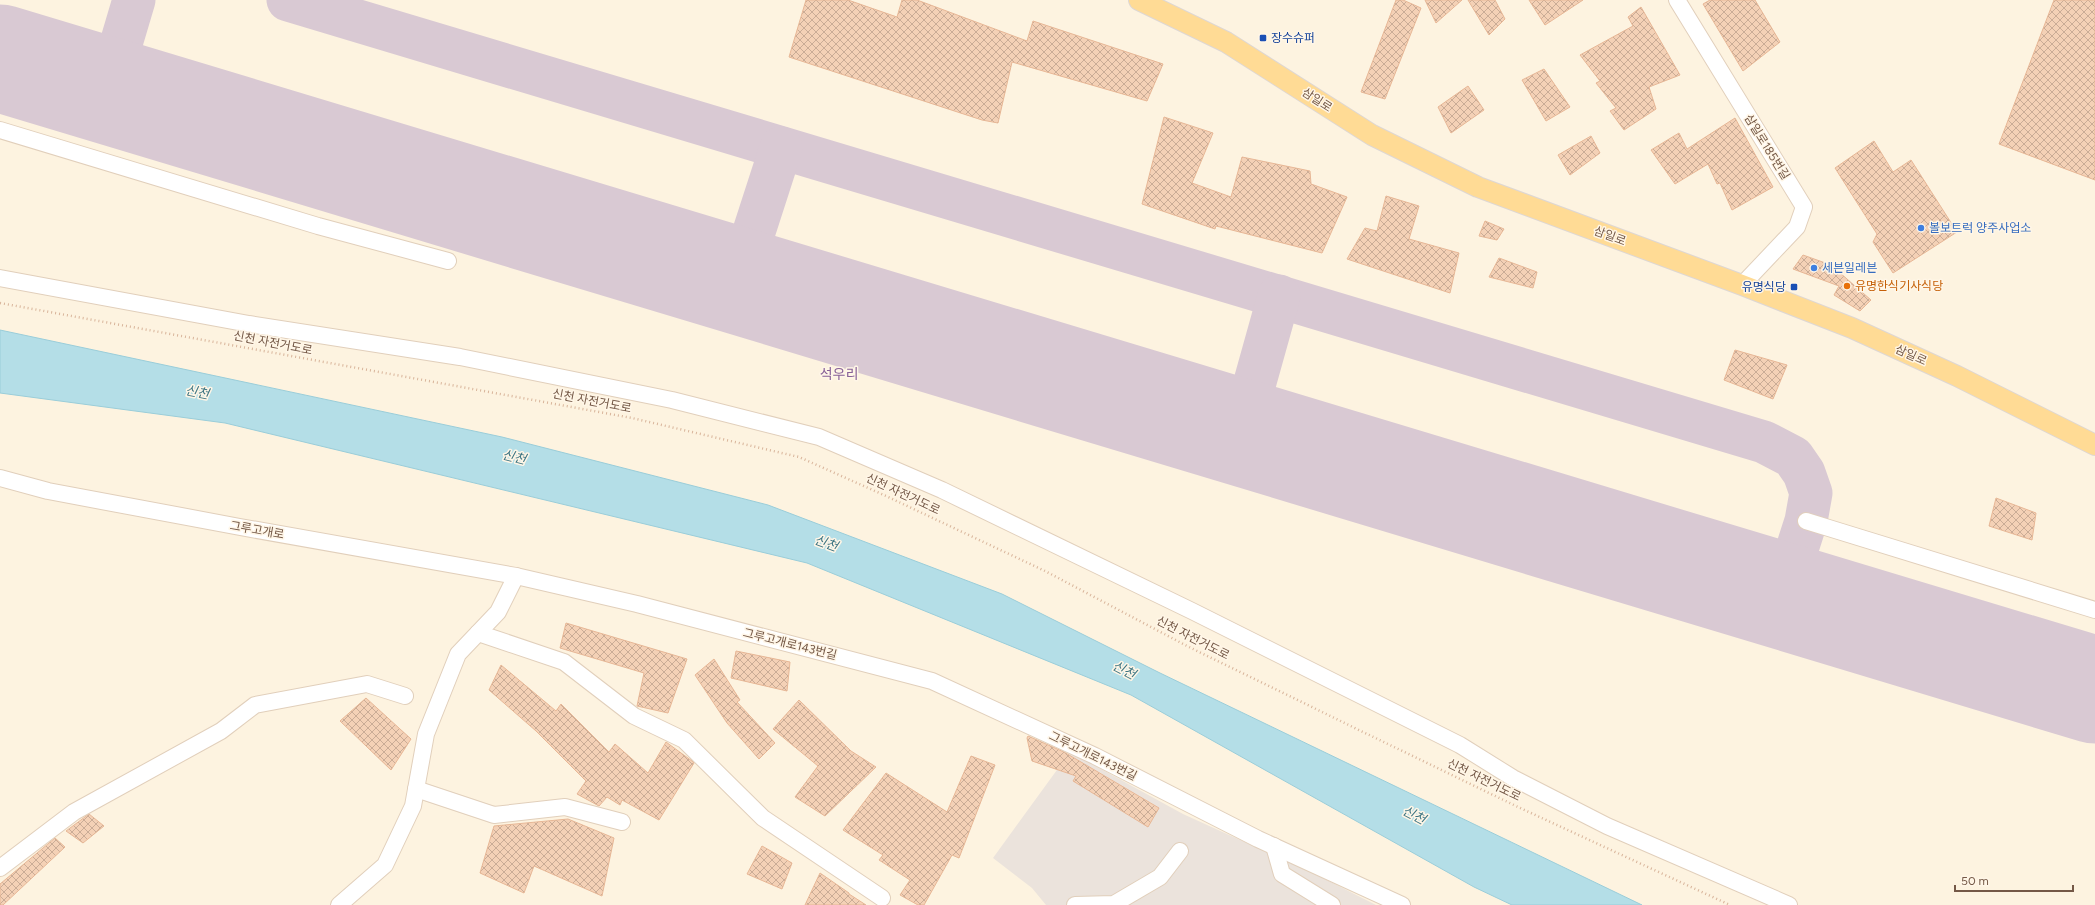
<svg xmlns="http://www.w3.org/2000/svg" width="2095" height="905" font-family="Figtree,'Noto Sans KR',sans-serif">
<defs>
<pattern id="building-cross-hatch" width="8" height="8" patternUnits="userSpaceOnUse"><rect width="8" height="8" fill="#f4d1b6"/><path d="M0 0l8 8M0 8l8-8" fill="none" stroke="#caac96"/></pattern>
</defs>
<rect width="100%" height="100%" fill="#fdf3e0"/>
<path fill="#ebe3dc" d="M1070,752L1183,814L1317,875L1376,905H1046L1032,888L993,858Z"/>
<path fill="#b4dee7" stroke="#9acdd9" d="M0,330L502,437L768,505L1002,594L1160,673L1642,905H1512L1474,887L1131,695L807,563L225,423L0,393Z"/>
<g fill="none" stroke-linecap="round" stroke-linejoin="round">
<g stroke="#d9c9d3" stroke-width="43">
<path d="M288,0L1764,442L1793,457L1804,473L1811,493L1806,521L1782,596"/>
<path d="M107,91L134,0"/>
<path d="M738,281L781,148"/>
<path d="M1241,432L1279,296"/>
</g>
<path stroke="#d9c9d3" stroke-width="107" d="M0,58L2095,690"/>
</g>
<g fill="url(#building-cross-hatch)" stroke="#e7b796">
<path d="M806,0H848L897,17L902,0H917L1027,41L1033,21L1163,64L1147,101L1012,62L998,123L982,120L789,57Z"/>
<path d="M1396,0H1403L1421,8L1385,99L1361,92Z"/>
<path d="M1425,0H1462L1436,23Z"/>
<path d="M1468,0H1495L1505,19L1489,35Z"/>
<path d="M1529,0H1583L1545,25Z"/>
<path d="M1710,0H1755L1780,42L1743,71L1703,4Z"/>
<path d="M2054,0H2095V180L1999,144Z"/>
<path d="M1641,7L1680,75L1649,87L1656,109L1624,130L1610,111L1616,108L1596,83L1600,81L1580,55L1633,26L1628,17Z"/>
<path d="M1544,69L1570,107L1546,121L1522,80Z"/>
<path d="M1468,86L1484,110L1451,133L1438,107Z"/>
<path d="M1164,117L1213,133L1192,183L1231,197L1242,157L1310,171L1311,184L1347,197L1322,253L1216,226L1215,229L1142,204Z"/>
<path d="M1735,118L1773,187L1732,210L1720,183L1717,184L1708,164L1675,184L1651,150L1679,133L1687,149Z"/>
<path d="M1591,136L1600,153L1570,175L1558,155Z"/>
<path d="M1874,141L1893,172L1911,160L1957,232L1893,273L1873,242L1877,234L1835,168Z"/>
<path d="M1386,196L1419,206L1409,239L1459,253L1450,293L1347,259L1365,228L1377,231Z"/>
<path d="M1485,221L1504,229L1497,240L1479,236Z"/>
<path d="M1803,255L1831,265L1871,300L1860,311L1834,295L1839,286L1793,269Z"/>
<path d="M1499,258L1537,272L1533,288L1489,277Z"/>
<path d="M1735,350L1787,365L1773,399L1724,380Z"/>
<path d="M1996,498L2036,513L2032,540L1989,526Z"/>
<path d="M566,623L687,659L668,713L637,706L644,673L560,648Z"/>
<path d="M736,651L790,662L787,691L731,678Z"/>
<path d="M714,659L740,700L737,702L775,743L759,759L727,723L695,675Z"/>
<path d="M501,665L556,711L561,704L609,752L615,744L648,773L666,742L692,761L694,763L659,820L622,800L620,805L607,797L599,806L577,794L586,781L536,731L489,690Z"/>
<path d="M366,698L411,739L391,770L340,721Z"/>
<path d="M799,700L851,751L876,767L825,816L795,797L818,766L773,729Z"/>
<path d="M1028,736L1064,752L1159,808L1148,827L1073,781L1076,776L1032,761L1027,738Z"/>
<path d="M971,756L995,765L959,858L952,855L924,905H918L900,895L910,880L879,860L883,855L843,830L886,773L947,812Z"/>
<path d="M89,814L104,826L83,843L66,831Z"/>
<path d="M568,819L614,838L602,896L534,866L524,893L480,873L494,826Z"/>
<path d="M55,838L65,847L3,905H0V884Z"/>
<path d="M762,846L792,863L782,889L747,874Z"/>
<path d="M820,873L849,893V894L866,905H805Z"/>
</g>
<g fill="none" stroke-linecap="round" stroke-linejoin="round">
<defs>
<g id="minor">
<path d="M1677,0L1804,207L1797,227L1742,285"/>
<path d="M0,130L318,226L448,261"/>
<path d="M0,278L249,324L460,357L672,400L819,437L942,490L1192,611L1460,745L1513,778L1607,826L1789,905"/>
<path d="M0,478L48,491L240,527L516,576L637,604L932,681L1095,756L1258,839L1402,905"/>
<path d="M1806,521L2095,610"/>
<path d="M478,633L564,662L634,716L684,740L763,818L882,898"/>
<path d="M416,789L494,815L565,807L622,822"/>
<path d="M1274,846L1282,874L1332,905"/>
<path d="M0,868L74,812L221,731L255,705L367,684L405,696"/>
<path d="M339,905L385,865L413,806L426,734L458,654L498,612L516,576"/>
<path d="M1075,905L1114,904L1160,877L1180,851"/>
</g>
<path id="major" d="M1139,0L1226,42L1372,135L1478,187L1742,285L1852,328L1957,376L2095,445"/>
</defs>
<use href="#minor" stroke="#e1cfbb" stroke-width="18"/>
<use href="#major" stroke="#ded7d3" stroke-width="22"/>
<path stroke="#d8b49a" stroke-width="2.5" stroke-dasharray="1 3" stroke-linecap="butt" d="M0,303L632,418L799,457L886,496L1045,571L1187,646L1361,731L1518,807L1730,905"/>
<use href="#minor" stroke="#fff" stroke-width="16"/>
<use href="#major" stroke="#ffdb95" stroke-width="20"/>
</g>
<g fill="#1a4fb4" stroke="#fff6e7" stroke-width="1.5">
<rect x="1259" y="34" width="8" height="8" rx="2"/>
<rect x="1790" y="283" width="8" height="8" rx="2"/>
</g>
<g fill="#3f7fe0" stroke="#fff6e7" stroke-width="1.5">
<circle cx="1921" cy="228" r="4"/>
<circle cx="1814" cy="268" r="4"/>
</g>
<circle fill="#e8710a" stroke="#fff6e7" stroke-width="1.5" cx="1847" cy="286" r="4"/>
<g text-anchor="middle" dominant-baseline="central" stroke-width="3" stroke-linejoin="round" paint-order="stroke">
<g font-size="12" fill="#164399" stroke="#fff6e7" text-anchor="start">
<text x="1271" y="38">장수슈퍼</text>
<text x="1786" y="287" text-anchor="end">유명식당</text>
</g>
<g font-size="12" fill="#745846" stroke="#fff6e7">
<text transform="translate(1317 100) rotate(33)">삼일로</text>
<text transform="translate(1767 147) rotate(58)">삼일로185번길</text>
<text transform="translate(1610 236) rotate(20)">삼일로</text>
<text transform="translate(273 343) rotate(11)">신천 자전거도로</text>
<text transform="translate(1911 355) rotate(24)">삼일로</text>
<text transform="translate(592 401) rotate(11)">신천 자전거도로</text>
<text transform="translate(903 494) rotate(25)">신천 자전거도로</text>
<text transform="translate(257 530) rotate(10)">그루고개로</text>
<text transform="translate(1193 638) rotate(27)">신천 자전거도로</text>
<text transform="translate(790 644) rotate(14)">그루고개로143번길</text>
<text transform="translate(1093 756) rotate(26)">그루고개로143번길</text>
<text transform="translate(1484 780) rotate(26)">신천 자전거도로</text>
</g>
<g font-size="12" fill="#366cbe" stroke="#fff6e7" text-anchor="start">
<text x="1929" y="228">볼보트럭 양주사업소</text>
<text x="1822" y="268">세븐일레븐</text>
</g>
<g font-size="12" fill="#c56008" stroke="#fff6e7" text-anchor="start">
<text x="1855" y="286">유명한식기사식당</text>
</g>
<g font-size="13" font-style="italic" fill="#3c7482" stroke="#fff6e7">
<text transform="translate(197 392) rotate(11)">신천</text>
<text transform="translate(514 457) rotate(14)">신천</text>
<text transform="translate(826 543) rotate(20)">신천</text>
<text transform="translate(1124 670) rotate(27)">신천</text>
<text transform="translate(1414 815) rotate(27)">신천</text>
</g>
<g font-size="14" fill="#886198" stroke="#fff6e7">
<text x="839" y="374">석우리</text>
</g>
</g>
<path d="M1955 885v6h118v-6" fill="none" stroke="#745846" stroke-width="2"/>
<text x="1961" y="885" font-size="12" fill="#745846" stroke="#fff6e7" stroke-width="3" paint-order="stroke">50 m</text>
</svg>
